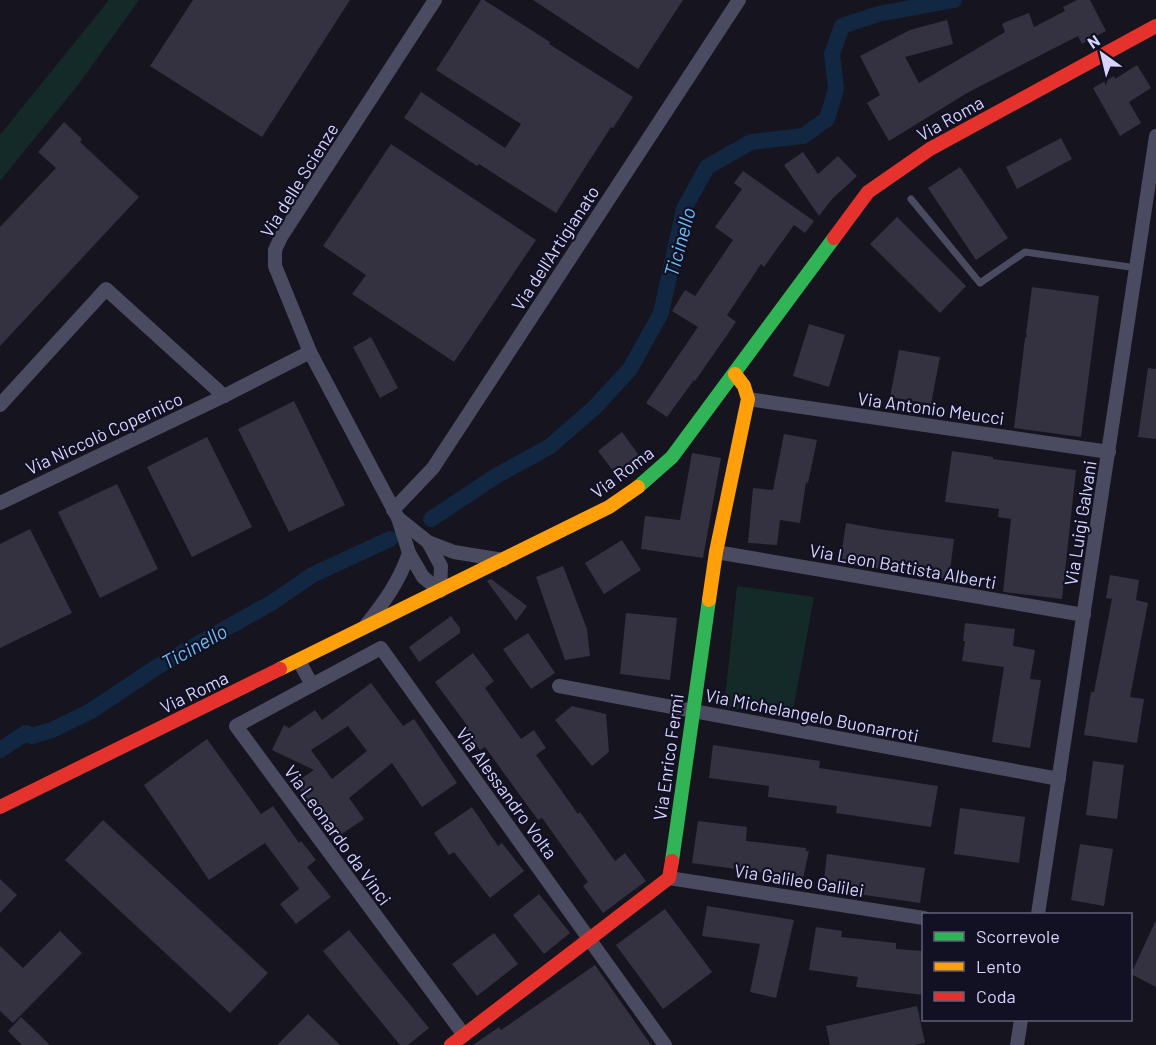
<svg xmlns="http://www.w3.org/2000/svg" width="1156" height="1045" font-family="Barlow,sans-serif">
<rect width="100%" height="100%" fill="#16141f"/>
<g fill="#132a29">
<path d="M109,0H139L78,85L0,181V135Z"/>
<path d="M737,586L814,597L792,716L724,707Z"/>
</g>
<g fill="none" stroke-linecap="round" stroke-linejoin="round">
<g stroke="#112742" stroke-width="16">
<path d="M431,519L496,476L549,447L594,408L630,369L661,313L684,209L707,167L751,142L803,136L827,119L836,89L832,54L842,26L878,14L954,0"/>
<path d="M0,750L26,733L32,736L52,730L91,711L160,665L273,602L312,575L390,539"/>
</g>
</g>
<g fill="#343241" fill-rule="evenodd">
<path d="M193,0H350L262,137L150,66Z"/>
<path d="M481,0H484L550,42L549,44L633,97L613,128L611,127L556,213L479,164L477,166L404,118L421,92L505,148L521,124L436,70Z"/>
<path d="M533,0H683L638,69Z"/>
<path d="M1077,0H1090L1106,31L1082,44L1078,36L967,93L889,141L867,103L880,95L860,56L910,30L947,20L953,44L905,57L919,83L1005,32L1002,24L1008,21L1029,13L1034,27L1065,11L1063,7Z"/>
<path d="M1137,65L1151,88L1129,102L1141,123L1120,136L1093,88L1114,76L1115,79Z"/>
<path d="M64,122L82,139L80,142L139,197L0,346V227L56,168L38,152Z"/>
<path d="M1061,138L1072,159L1017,189L1006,167Z"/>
<path d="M391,144L536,240L454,362L352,294L366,275L323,246Z"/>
<path d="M803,152L818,174L838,156L857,176L832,199L819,216L784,165Z"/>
<path d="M960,167L1008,238L976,260L928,188Z"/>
<path d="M743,171L814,221L805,233L794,225L764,267L761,264L727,315L736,322L695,381L694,380L667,417L646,403L698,327L672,311L685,290L695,296L733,240L715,227L742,189L734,183Z"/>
<path d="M897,217L966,286L940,313L870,244Z"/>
<path d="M1032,287L1099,296L1081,437L1014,428L1025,338L1027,336L1026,334Z"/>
<path d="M809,324L845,335L829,387L793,376Z"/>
<path d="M371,337L398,388L380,398L353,347Z"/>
<path d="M899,350L940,357L931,404L890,397Z"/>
<path d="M1148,368L1156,369V439L1138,437Z"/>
<path d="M294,401L345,505L289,532L238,429Z"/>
<path d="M622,432L641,458L617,476L598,451Z"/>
<path d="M784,434L817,440L808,483L806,482L800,523L780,520L777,545L748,543L753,488L773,490Z"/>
<path d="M207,437L252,527L192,557L147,467Z"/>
<path d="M952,451L993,457V459L1076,470L1062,599L1003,592L1011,519L998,517L999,509L945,502Z"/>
<path d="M692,453L721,458L703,558L641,549L645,516L680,520Z"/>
<path d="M117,484L158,569L100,598L58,512Z"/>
<path d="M846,523L885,530L954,539L949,579L840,563Z"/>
<path d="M30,529L72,613L0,648V544Z"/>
<path d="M622,540L641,570L604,594L585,563Z"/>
<path d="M563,566L587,629L590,656L565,660L536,577Z"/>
<path d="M1110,575L1139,580L1136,600L1148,603L1130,697L1144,699L1137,743L1084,735L1091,692H1094L1112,599L1106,598Z"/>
<path d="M491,579L527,606L516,621L487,581Z"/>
<path d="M626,613L677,618L670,680L620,674Z"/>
<path d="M451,616L460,628V633L419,662L409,647Z"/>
<path d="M965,623L1015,629L1013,646L1035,650L1030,679L1041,680L1030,748L992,742L1004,667L962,661L965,641H963Z"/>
<path d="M528,633L555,673L531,689L503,649Z"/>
<path d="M473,653L494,681L485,688L521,739L534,730L546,748L536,755L578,814L580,812L615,861L625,853L646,881L603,913L583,886L588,882L542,818L538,820L485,747L480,750L463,726L466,724L435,682Z"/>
<path d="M371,683L403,726L414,719L457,783L422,807L392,763L349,798L364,819L334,839L295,783L314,770L272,750L284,725L289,728L315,710L322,720ZM348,726L367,751L332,779L311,750Z"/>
<path d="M572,706L606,714L609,752L592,766L555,720Z"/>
<path d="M207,739L261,814L273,806L299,843L301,841L316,860L307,867L331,897L296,924L280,904L299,889L265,843L209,880L144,785Z"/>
<path d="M713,745L820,761L819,768L938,786L931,827L836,813L837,806L768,797L769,786L709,778Z"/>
<path d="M1093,761L1124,765L1117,819L1086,815Z"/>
<path d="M472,807L498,846L502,843L524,871L490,898L454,852L449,855L434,833Z"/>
<path d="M960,808L1025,817L1019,863L954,854Z"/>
<path d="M103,820L268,973L230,1013L65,860Z"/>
<path d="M698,821L747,827L746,841L806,848V851H809L802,883L764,877L765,873L692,863Z"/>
<path d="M1080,844L1113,849L1104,906L1071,900Z"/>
<path d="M827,854L925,868L920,903L823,889Z"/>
<path d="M0,879L17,895L0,913Z"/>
<path d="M539,894L570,933L544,954L513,915Z"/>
<path d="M707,906L794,920L776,998L750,992L760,944L702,936Z"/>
<path d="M665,909L712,972L663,1009L616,945Z"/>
<path d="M1156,920V987L1131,974Z"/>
<path d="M816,927L842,931L841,937L896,943V949L924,951V995L856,987L858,977L809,970Z"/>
<path d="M349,930L429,1028L408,1045H400L323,951Z"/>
<path d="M60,931L82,953L13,1023L0,1011V946L23,968Z"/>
<path d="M494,933L518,964L477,996L452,964Z"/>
<path d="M595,965L651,1045H473L499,1027L501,1030Z"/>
<path d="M917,1006L925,1043L914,1045H830L826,1026Z"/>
<path d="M308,1014L340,1045H277Z"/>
<path d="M21,1017L50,1045H22L8,1031Z"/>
</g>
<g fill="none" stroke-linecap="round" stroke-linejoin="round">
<path stroke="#4a4a60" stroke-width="7" d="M911,199L980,283L1025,252L1137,268"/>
<g stroke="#4a4a60" stroke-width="14">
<path d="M435,0L281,237L275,250V266L310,352L398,518L409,553L423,577L440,591"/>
<path d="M748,399L1109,452"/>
<path d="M0,405L106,289L224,396"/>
<path d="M0,503L224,396L310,352"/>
<path d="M393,510L433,468L739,0"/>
<path d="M398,518L428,542L441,566L440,591"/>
<path d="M428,542L454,552L503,560"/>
<path d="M716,552L1084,615"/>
<path d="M366,625C385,601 399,582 409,553"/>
<path d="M299,661L312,685L381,648L665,1045"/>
<path d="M312,685L236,726L464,1035"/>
<path d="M559,686L1059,779"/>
<path d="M669,878L924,918"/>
<path d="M1038,914L1156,136"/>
<path d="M1017,1045L1021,1020"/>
</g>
<g stroke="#30b455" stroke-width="14">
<path d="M638,487L672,457L834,238"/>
<path d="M672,861L709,600"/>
</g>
<g stroke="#ff9f0a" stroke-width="14">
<path d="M709,600L716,552L748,399L744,386L735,374"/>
<path d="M280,669L609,507L638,487"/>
</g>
<g stroke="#e5322d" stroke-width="14">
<path d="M834,238L868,192L930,149L1156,26"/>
<path d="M0,807L280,669"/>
<path d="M451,1045L669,878L672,861"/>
</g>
</g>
<g text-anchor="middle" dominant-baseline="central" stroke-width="4.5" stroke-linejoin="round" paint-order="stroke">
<g font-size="18" fill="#d6d5fd" stroke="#121023">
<text transform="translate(950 118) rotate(-29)">Via Roma</text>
<text transform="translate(299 180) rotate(-58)">Via delle Scienze</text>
<text transform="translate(555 248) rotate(-57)">Via dell'Artigianato</text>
<text transform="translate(931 408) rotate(8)">Via Antonio Meucci</text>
<text transform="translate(104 433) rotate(-25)">Via Niccolò Copernico</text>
<text transform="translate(622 472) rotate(-37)">Via Roma</text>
<text transform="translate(1080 523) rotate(-81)">Via Luigi Galvani</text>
<text transform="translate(903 566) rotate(10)">Via Leon Battista Alberti</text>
<text transform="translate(194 692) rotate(-26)">Via Roma</text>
<text transform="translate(812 715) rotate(11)">Via Michelangelo Buonarroti</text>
<text transform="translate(668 757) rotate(-82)">Via Enrico Fermi</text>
<text transform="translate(507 793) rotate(54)">Via Alessandro Volta</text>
<text transform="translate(338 835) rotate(54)">Via Leonardo da Vinci</text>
<text transform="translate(799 880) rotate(9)">Via Galileo Galilei</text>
</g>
<g font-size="20" font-style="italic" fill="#69bff6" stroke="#121023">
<text transform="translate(679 242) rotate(-75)">Ticinello</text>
<text transform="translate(194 646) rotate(-29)">Ticinello</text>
</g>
</g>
<rect x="922" y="913" width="210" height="108" fill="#121023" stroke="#605f7a" stroke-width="1.5"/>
<rect x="934" y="932" width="30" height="9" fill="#30b455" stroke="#605f7a" stroke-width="1.5"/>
<text x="976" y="943" font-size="18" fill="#d6d5fd">Scorrevole</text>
<rect x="934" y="962" width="30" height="9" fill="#ff9f0a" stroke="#605f7a" stroke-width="1.5"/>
<text x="976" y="973" font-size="18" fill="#d6d5fd">Lento</text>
<rect x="934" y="992" width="30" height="9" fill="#e5322d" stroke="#605f7a" stroke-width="1.5"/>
<text x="976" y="1003" font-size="18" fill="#d6d5fd">Coda</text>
<g transform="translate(1102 54) rotate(326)" stroke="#121023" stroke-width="4.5" paint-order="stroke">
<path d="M0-4.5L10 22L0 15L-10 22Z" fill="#d6d5fd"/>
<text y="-9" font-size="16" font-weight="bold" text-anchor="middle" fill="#d6d5fd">N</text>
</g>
</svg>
